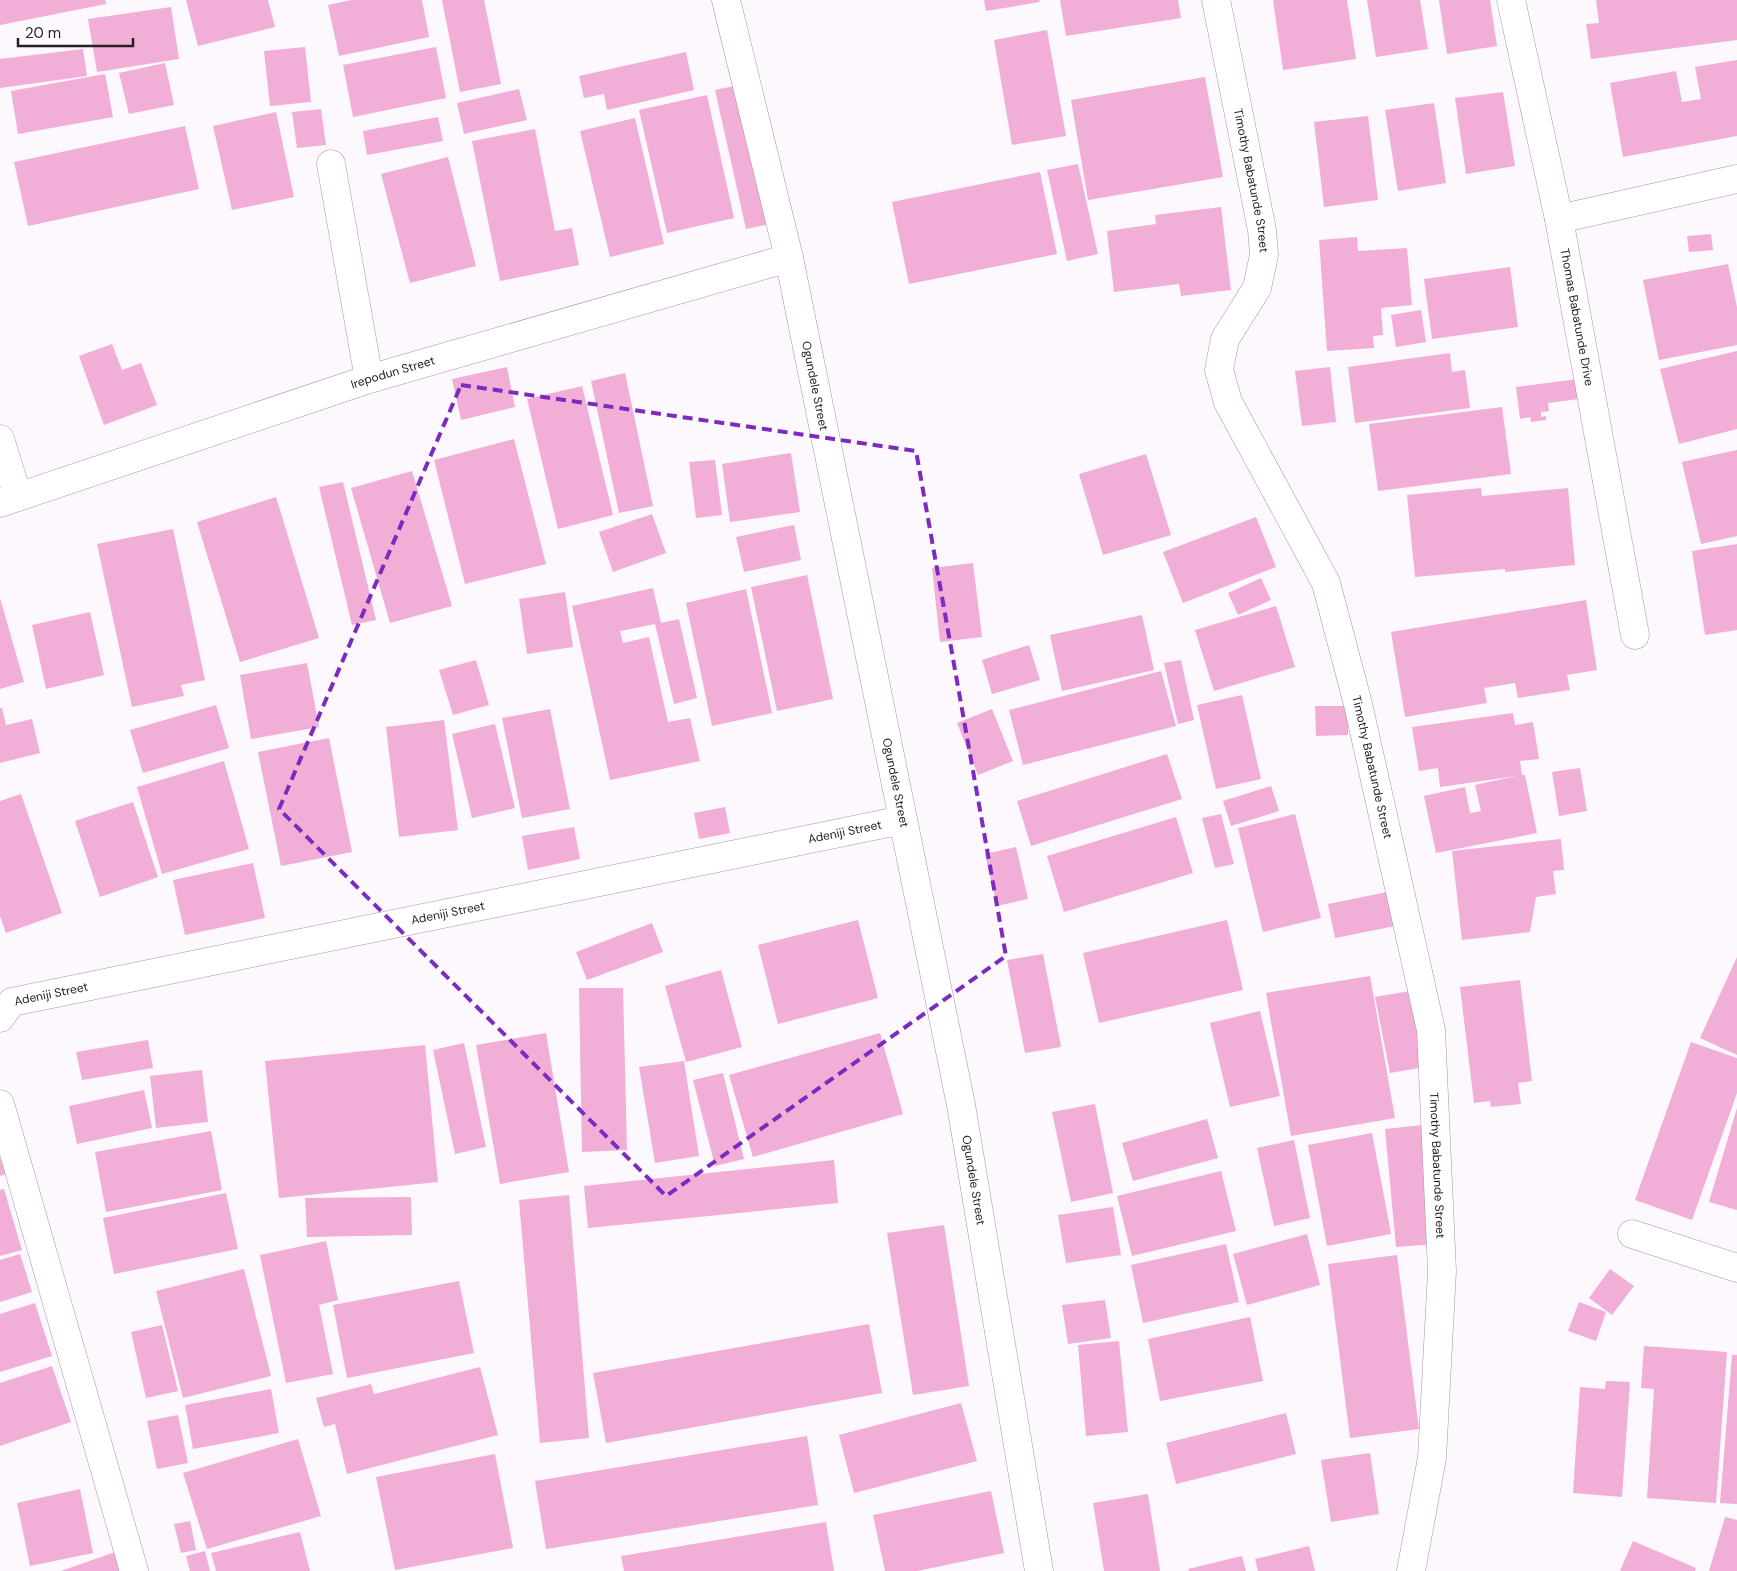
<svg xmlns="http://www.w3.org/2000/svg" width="1737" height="1571" font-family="'DM Sans',sans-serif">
<rect width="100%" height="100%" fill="#fdf7fe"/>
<g fill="#f1aed6">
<path d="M0,0H105L106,4L0,25Z"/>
<path d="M186,0H268L275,27L198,46Z"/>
<path d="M351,0H422L429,37L339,56L328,5Z"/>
<path d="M442,0H484L501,84L460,92Z"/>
<path d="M984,0H1039L1040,2L986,11Z"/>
<path d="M1060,0H1178L1181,18L1066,36Z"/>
<path d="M1273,0H1347L1356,59L1283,70Z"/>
<path d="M1367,0H1420L1428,49L1376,57Z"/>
<path d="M1439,0H1490L1497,46L1447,54Z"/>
<path d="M1596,0H1737V40L1591,59L1586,24L1599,23Z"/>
<path d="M171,7L179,59L97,72L88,19Z"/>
<path d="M1047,30L1066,136L1012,145L994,40Z"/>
<path d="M305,47L311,102L270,106L264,51Z"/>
<path d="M436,47L446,98L353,117L343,65Z"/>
<path d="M83,49L87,76L0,88V59Z"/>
<path d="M686,52L694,90L607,110L604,94L584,98L579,76Z"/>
<path d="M1737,60V136L1623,157L1610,83L1676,71L1682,102L1701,99L1695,67Z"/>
<path d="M165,63L174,105L129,114L119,73Z"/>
<path d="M105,74L113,117L18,134L11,91Z"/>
<path d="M1205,77L1223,177L1088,200L1071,100Z"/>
<path d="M739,85L770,224L746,229L715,90Z"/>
<path d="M519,89L527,120L464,134L457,103Z"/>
<path d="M1503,92L1515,166L1466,174L1455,98Z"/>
<path d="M707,95L734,218L667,233L639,110Z"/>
<path d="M1434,103L1446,183L1398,191L1385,110Z"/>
<path d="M321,109L326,145L297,148L292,112Z"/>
<path d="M276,112L294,197L232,210L213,126Z"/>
<path d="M1368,116L1378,200L1324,207L1314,122Z"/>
<path d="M438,117L443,141L367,155L363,131Z"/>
<path d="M635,118L664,244L610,257L580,131Z"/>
<path d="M185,126L199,189L28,226L14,162Z"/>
<path d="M535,129L555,231L572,228L579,265L500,281L472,141Z"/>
<path d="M448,157L476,266L410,283L381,174Z"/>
<path d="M1078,164L1098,254L1067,261L1047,170Z"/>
<path d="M1040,172L1057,254L909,284L892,202Z"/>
<path d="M1221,207L1231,290L1181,296L1179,284L1114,292L1107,231L1156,224L1155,215Z"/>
<path d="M1711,234L1713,250L1689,252L1687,236Z"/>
<path d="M1357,237L1358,251L1407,248L1412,305L1381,308L1383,335L1373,336L1374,348L1327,351L1319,240Z"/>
<path d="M1728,264L1737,307V345L1659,360L1643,280Z"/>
<path d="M1510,267L1518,327L1432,339L1424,279Z"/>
<path d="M1421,310L1426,342L1396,347L1391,315Z"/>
<path d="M112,344L122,370L141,363L157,405L104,425L79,356Z"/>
<path d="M1737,351V429L1679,444L1660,369Z"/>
<path d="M1450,353L1452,372L1465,370L1470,408L1355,423L1348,367Z"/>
<path d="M507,367L515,407L461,420L452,379Z"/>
<path d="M1330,367L1336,422L1302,426L1295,371Z"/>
<path d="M625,373L653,506L619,513L591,381Z"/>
<path d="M1577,379L1579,399L1548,403L1549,411L1541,412V417L1546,416V420L1531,422L1530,417L1520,419L1516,387Z"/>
<path d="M582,386L613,515L558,529L527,399Z"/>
<path d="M1502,407L1511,474L1378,491L1369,424Z"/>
<path d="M514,439L546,564L465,584L434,460Z"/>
<path d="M1737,450V536L1701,544L1682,462Z"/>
<path d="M791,453L800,512L730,522L722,464Z"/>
<path d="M1146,454L1171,535L1103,555L1079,474Z"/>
<path d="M715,460L722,515L696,518L689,462Z"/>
<path d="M412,471L452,606L390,623L351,488Z"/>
<path d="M343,482L376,620L352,625L319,487Z"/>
<path d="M1481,488L1482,496L1568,488L1575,565L1505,572V569L1415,577L1407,495Z"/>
<path d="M276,497L319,638L240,662L197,522Z"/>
<path d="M652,514L666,553L613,572L599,532Z"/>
<path d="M1256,517L1276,567L1183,603L1163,552Z"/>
<path d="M794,525L801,560L744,572L736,537Z"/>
<path d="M173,529L205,680L181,685L184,696L132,707L97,544Z"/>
<path d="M1737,544V630L1705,635L1692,551Z"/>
<path d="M973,563L982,637L940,642L932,568Z"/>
<path d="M807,575L833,699L777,711L751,587Z"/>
<path d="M1261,578L1271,600L1238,615L1228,593Z"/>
<path d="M653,588L661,623L679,619L697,698L674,704L655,624L620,631L623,643L649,637L668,722L690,718L700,761L610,780L572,606Z"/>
<path d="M746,589L772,713L712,726L686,603Z"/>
<path d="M565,592L573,647L527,654L519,599Z"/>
<path d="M0,598L24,682L0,689Z"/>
<path d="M1586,600L1597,670L1567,675L1570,690L1518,698L1515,683L1484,688L1487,703L1405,717L1391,632Z"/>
<path d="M1276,606L1295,667L1214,691L1195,630Z"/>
<path d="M90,612L104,675L46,689L32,625Z"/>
<path d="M1142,615L1154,670L1062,691L1050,635Z"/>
<path d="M1029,645L1040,680L992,694L982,660Z"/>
<path d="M476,660L489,705L453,715L439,670Z"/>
<path d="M1181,660L1194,720L1178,724L1164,663Z"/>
<path d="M307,663L319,727L251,739L240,675Z"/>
<path d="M1161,671L1176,726L1023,765L1009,710Z"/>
<path d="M1242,695L1261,779L1216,789L1197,705Z"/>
<path d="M216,705L229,748L143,773L130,730Z"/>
<path d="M1315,706H1348V735L1316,736Z"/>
<path d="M0,708H2L6,725L32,719L40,753L0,763Z"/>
<path d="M550,709L570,809L522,818L502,718Z"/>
<path d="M992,709L1013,761L978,775L957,723Z"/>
<path d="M1513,713L1515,725L1533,722L1539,759L1520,761L1522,775H1525L1537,833L1436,853L1424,796L1465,787L1470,813L1481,811L1475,785L1516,776L1440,787L1438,768L1419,771L1412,727Z"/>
<path d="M444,720L458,830L399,837L386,727Z"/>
<path d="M495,724L515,808L472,818L452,734Z"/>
<path d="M329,738L352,852L281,866L258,752Z"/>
<path d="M1167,754L1182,799L1031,846L1017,801Z"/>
<path d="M224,761L249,849L162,874L137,787Z"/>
<path d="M1580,768L1587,811L1559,816L1552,772Z"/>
<path d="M1271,786L1279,811L1231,826L1223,801Z"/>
<path d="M21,794L62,913L6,933L0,916V801Z"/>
<path d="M133,802L158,877L100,897L75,821Z"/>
<path d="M725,807L730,833L699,839L694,813Z"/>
<path d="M1221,814L1234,864L1215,868L1202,818Z"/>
<path d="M1295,814L1321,918L1263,932L1238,828Z"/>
<path d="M1176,817L1193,873L1064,912L1047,856Z"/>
<path d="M574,827L580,859L528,870L522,836Z"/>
<path d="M1561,839L1564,870L1553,871L1556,894L1536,897L1530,932L1462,940L1452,851Z"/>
<path d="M1016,847L1028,899L997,906L985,854Z"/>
<path d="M253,863L265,918L185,935L173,880Z"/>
<path d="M1387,892L1395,926L1335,938L1328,904Z"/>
<path d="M858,920L878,998L778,1024L758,945Z"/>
<path d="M1227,920L1243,990L1099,1023L1083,953Z"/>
<path d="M652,923L663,952L587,980L576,952Z"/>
<path d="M1043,954L1061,1047L1025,1053L1007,960Z"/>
<path d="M1737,957V1055L1700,1038Z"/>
<path d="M721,970L742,1047L686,1062L665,986Z"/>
<path d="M1370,976L1395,1118L1291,1136L1266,993Z"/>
<path d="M1520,980L1532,1081L1518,1083L1521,1104L1491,1107L1490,1101L1474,1103L1460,987Z"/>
<path d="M579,988H623L627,1150L582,1152Z"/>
<path d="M1410,991L1425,1067L1390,1073L1375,997Z"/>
<path d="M1260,1011L1280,1096L1230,1107L1210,1023Z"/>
<path d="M546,1033L569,1172L500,1184L476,1045Z"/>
<path d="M880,1033L903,1114L753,1157L729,1075Z"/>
<path d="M148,1040L153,1068L82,1080L76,1052Z"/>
<path d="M1691,1042L1737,1058V1093L1692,1220L1635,1200Z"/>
<path d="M464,1043L486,1147L455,1154L433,1050Z"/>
<path d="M425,1045L438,1182L279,1198L265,1061Z"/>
<path d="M684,1061L699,1156L655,1163L639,1067Z"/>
<path d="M202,1070L208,1122L156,1128L150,1076Z"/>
<path d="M723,1073L744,1159L715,1166L693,1080Z"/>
<path d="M144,1090L152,1128L77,1144L69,1106Z"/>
<path d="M1095,1104L1113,1193L1071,1202L1052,1112Z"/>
<path d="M1737,1108V1210L1709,1202Z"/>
<path d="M1207,1119L1218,1158L1133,1181L1122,1143Z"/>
<path d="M1423,1125L1435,1244L1396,1247L1385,1129Z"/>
<path d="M211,1131L222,1190L106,1212L95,1152Z"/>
<path d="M1372,1133L1391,1234L1327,1246L1308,1145Z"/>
<path d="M1294,1140L1310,1218L1274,1226L1257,1148Z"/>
<path d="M0,1158L6,1174L0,1176Z"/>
<path d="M834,1160L838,1203L588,1228L584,1186Z"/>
<path d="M1221,1171L1236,1231L1132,1256L1117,1196Z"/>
<path d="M4,1189L22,1250L0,1256V1190Z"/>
<path d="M226,1193L238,1249L114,1274L103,1218Z"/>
<path d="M569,1195L589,1438L540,1443L519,1200Z"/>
<path d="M411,1197L412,1235L307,1237L305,1198Z"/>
<path d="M1113,1207L1121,1255L1066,1263L1058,1215Z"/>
<path d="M944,1225L969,1386L913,1395L887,1233Z"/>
<path d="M1307,1234L1320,1285L1247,1305L1233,1254Z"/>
<path d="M326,1241L338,1300L319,1305L333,1374L286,1383L260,1255Z"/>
<path d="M1226,1244L1239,1302L1143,1323L1131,1265Z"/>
<path d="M20,1254L32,1292L0,1302V1260Z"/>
<path d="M1397,1255L1419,1429L1350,1438L1328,1264Z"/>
<path d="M244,1269L271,1376L183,1398L156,1291Z"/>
<path d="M1610,1269L1634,1286L1612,1315L1589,1298Z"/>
<path d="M459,1281L474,1353L347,1378L333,1305Z"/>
<path d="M1105,1300L1111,1338L1068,1344L1062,1305Z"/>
<path d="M1579,1302L1606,1312L1596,1341L1568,1331Z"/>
<path d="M35,1303L52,1356L0,1372V1314Z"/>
<path d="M1250,1317L1263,1381L1160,1401L1148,1339Z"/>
<path d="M869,1324L882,1393L606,1443L593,1373Z"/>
<path d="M162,1325L178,1391L146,1398L131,1332Z"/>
<path d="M1119,1341L1128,1432L1086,1436L1078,1345Z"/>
<path d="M1644,1346L1727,1352L1716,1503L1647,1498L1654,1389L1641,1388Z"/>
<path d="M1732,1355H1737V1504L1720,1503Z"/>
<path d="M52,1366L71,1422L0,1446V1383Z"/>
<path d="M480,1367L498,1435L347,1474L335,1424L324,1427L316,1398L371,1384L374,1394Z"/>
<path d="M1606,1381L1630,1382L1622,1497L1573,1493L1580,1387L1605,1389Z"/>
<path d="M271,1389L279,1433L193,1449L185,1405Z"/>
<path d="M961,1403L977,1461L854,1493L839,1435Z"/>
<path d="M1286,1413L1296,1454L1176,1484L1166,1443Z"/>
<path d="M178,1415L188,1463L157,1469L147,1421Z"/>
<path d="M807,1436L818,1505L546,1549L535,1481Z"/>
<path d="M298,1439L321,1516L207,1549L183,1473Z"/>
<path d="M1370,1453L1379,1514L1331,1522L1321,1460Z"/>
<path d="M495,1454L513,1548L395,1570L376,1477Z"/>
<path d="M80,1489L93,1553L30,1566L17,1503Z"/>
<path d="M991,1491L1004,1553L917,1571H885L873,1515Z"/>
<path d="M1148,1494L1160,1571H1104L1093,1503Z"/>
<path d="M1725,1517L1737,1520V1571H1709Z"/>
<path d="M190,1521L196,1550L181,1553L174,1524Z"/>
<path d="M826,1522L834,1571H624L621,1556Z"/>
<path d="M300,1532L310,1571H216L211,1553Z"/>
<path d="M1633,1541L1696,1568L1695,1571H1620Z"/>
<path d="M1309,1546L1315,1571H1258L1255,1559Z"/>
<path d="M118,1551L125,1571H61Z"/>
<path d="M205,1551L210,1571H190L186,1556Z"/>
<path d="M1242,1556L1246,1571H1189L1188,1569Z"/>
</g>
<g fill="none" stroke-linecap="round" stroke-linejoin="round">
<defs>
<g id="minor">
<path id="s1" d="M726,0L789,258L961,1105L1039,1571"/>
<path id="s2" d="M1216,0L1262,230L1264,255L1257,288L1225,339L1219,370L1228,402L1326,583L1358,704L1431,1030L1442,1271L1432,1458L1411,1571"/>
<path id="s3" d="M1511,0L1559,219L1635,635"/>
<path d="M331,164L369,379"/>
<path d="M1559,219L1737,179"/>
<path d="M0,439L18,497"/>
<path id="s4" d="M0,503L369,379L789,258"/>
<path id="s5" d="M0,1018L12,1002L903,820"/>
<path d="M0,1104L134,1571"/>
<path d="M1632,1234L1737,1268"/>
</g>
</defs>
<use href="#minor" stroke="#a396a6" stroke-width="29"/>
<use href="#minor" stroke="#fff" stroke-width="28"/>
</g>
<path fill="none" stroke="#7b2cbf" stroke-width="4" stroke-dasharray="10 6" stroke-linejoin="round" d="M461,385L916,451L1006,956L666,1196L279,809Z"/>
<g text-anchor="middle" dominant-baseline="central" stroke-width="4" stroke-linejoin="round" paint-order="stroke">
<g font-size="12" fill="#262127" stroke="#fff">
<text stroke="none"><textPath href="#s2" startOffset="184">Timothy Babatunde Street</textPath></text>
<text stroke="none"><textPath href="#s3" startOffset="324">Thomas Babatunde Drive</textPath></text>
<text stroke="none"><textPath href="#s4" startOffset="414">Irepodun Street</textPath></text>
<text stroke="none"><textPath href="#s1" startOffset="396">Ogundele Street</textPath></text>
<text stroke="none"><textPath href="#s2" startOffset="814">Timothy Babatunde Street</textPath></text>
<text stroke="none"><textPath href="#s1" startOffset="801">Ogundele Street</textPath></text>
<text stroke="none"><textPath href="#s5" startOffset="870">Adeniji Street</textPath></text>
<text stroke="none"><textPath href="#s5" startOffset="465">Adeniji Street</textPath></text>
<text stroke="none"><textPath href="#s5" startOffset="60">Adeniji Street</textPath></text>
<text stroke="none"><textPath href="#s2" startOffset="1219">Timothy Babatunde Street</textPath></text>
<text stroke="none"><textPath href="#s1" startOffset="1206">Ogundele Street</textPath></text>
</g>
</g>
<path d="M18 38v8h115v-8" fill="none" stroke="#262127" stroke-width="2.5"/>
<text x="25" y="38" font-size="15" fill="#262127" stroke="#ffffff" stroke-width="4" paint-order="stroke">20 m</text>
</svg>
